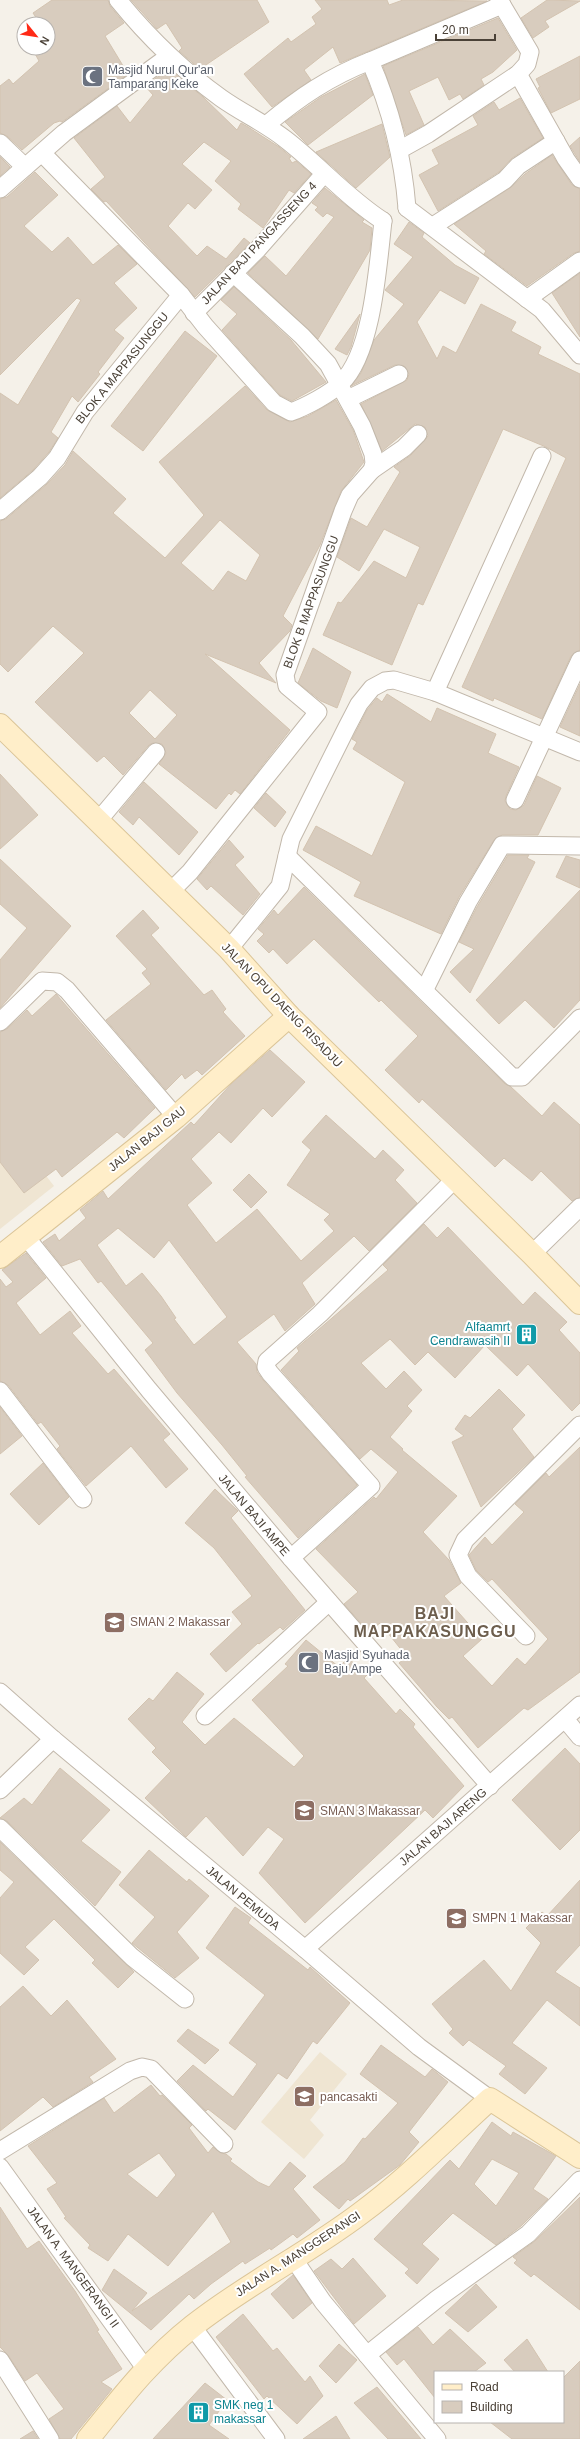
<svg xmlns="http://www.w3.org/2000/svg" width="580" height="2439" font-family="Helvetica,sans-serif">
<rect width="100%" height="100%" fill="#f5f1e9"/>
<g fill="#efe5d2">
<path d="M0,1117L54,1186L0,1229Z"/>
<path d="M320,2052L347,2074L310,2120L324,2135L304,2159L261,2122Z"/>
</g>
<g fill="#d8ccbe" stroke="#d3c3b0" fill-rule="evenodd">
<path d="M52,0H108L110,6L124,23L105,36L128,74L62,122L60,121L54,123L22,150L7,136L0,133V86L9,79L13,84L39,61L32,48H48V24H28L37,19L33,13Z"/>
<path d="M131,0H257L269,22L200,69L179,51L182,48L166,23L157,29Z"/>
<path d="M315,0H387L389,5L403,0L487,1L340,63L333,47L304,70L311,80L272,107L244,74L288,38L291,42L316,24L312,17L322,9Z"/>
<path d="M547,0L580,1L545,21L549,27L533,38L521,18Z"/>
<path d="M498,18L517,50L493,72L481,79L484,85L463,99L460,94L449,100L438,77L409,91L424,125L406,135L383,66Z"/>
<path d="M580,56V99L551,113L538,88L540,87L536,79Z"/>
<path d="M169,69L203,97L237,130L241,123L248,127L279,147L291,157L289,158L292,163L296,161L311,174L294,193L289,190L263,228L238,209L241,204L215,181L231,161L204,142L182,164L212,190L195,209L188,203L168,226L197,256L207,246L226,259L244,238L250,243L195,297L106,201L104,202L91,189L105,177L74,138L117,106L130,123L153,95L145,86Z"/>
<path d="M365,74L373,95L308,145L285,122L321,97Z"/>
<path d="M520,98L543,138L512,158L499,172L438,211L419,175L439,164L432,150L478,125L473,116L494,102L499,110Z"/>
<path d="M382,124L390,157L356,188L316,152Z"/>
<path d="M580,137V162L570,146Z"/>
<path d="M552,155L572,185L580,189V251L574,253L527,286L484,254L486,251L454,224L510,188L525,174Z"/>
<path d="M0,157L10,167L0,176Z"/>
<path d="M35,172L58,195L24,226L52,252L68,237L93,265L118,245L137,264L114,283L137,308L114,330L124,338L98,372L100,374L78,402L72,396L51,432L58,438L49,452L33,470L0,498V393L18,405L81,300L77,298L0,375V199L7,197Z"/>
<path d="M325,188L364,220L362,222L372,228L370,250L318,339L248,273L265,256L286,276L334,217L327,213L323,217L315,210L318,207L312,203Z"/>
<path d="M409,222L424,233L422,237L455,265L479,278L465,304L440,290L417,322L437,359L443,346L456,353L481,304L516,322L511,331L541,347L538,354L580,374V650L571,656L542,719L494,698L493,701L462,687L566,458L546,447L503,429L423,605L418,603L392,665L323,635L338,602L341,603L374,561L406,578L420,547L384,529L359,571L337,557L351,518L367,527L400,472L394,467L411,455L428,436L425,427L415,424L382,451L361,404L407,380L409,374L404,366L395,365L351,386L361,373L374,340L404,304L385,290L413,257L394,244Z"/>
<path d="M580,273V337L552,293Z"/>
<path d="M234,287L291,340L326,382L292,401L280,395L222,330L237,314L221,300Z"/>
<path d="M360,314L351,347L347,355L335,349Z"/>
<path d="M185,331L217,356L143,451L111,426Z"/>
<path d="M245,386L267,410L290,422L308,416L336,400L353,430L364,462L341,491L320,545L283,616L292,625L290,631L259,663L276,683L205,654L290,730L240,794L235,790L231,795L229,793L216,809L159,764L166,753L162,744L153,743L149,745L123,775L104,756L97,762L35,702L84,653L53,626L8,672L0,664V521L6,519L46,485L65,465L73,451L126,499L113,513L165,558L204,515L159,462ZM220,520L260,555L246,581L228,571L213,591L181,563ZM150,690L177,715L155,739L129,713Z"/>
<path d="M313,648L351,672L337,708L321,701L298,683Z"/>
<path d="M580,684V736L560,727Z"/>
<path d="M387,694L431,722L437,708L496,734L488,753L519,767L506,796L505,801L510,809L516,810L524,805L537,776L561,788L538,835H502L494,840L459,897L441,934L354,896L361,882L303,850L316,826L372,856L405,782L353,749L357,742L352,739L367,710L377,698L382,702Z"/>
<path d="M0,774L38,815L0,849Z"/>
<path d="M144,782L198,832L179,855L139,817L133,825L119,812Z"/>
<path d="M266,793L286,812L275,827L254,808Z"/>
<path d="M229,840L244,857L235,865L260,894L243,915L211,886L207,890L197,879Z"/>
<path d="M508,855H529L527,858L535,862L470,993L450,972L474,949L459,942L477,907Z"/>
<path d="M566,856L580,860V888L556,877Z"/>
<path d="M0,859L71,926L0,1008V960L27,928L0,904Z"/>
<path d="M304,887L505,1084L510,1086L542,1116L554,1102L580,1125V1197L572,1201L541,1171L532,1181L504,1158L495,1167L422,1099L419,1103L385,1070L418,1036L381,1000L379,1002L314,939L287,964L273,949L269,953L257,941L264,934L258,929L274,910L278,915Z"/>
<path d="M580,890V1000L554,1028L525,1000L499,1024L476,1000Z"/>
<path d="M143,910L159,928L151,935L204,995L212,990L226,1009L223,1012L245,1036L202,1075L197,1070L185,1079L182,1074L166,1090L106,1020L151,984L142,973L147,969L116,936Z"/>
<path d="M56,994L155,1108L124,1138L117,1132L62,1177L56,1169L24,1193L0,1162V1032L7,1029L27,1010L32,1016Z"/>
<path d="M270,1050L305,1082L272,1117L263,1108L231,1143L219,1132L191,1159L212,1183L187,1205L216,1243L257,1209L301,1261L334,1231L324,1220L330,1214L287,1185L311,1150L302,1142L326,1115L375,1159L383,1150L404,1170L395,1180L417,1203L369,1251L354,1236L302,1283L315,1304L285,1331L274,1314L237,1342L256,1364L257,1372L263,1380L357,1485L298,1538L245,1477L247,1476L222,1445L177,1393L145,1350L153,1343L101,1281L98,1283L80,1259L62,1266L43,1242L55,1234L59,1241L86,1218L80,1210L103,1191L108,1199L191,1122L194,1125L232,1083ZM118,1228L154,1258L169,1240L227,1317L194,1345L174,1319L176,1318L161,1296L142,1273L126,1286L97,1245Z"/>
<path d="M249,1174L267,1192L251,1208L233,1190Z"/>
<path d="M424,1224L437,1238L448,1227L523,1305L535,1292L567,1322L559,1330L580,1353V1403L572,1411L528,1364L517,1376L485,1345L455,1378L428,1352L415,1365L390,1339L361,1363L386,1389L404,1371L422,1390L407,1406L412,1411L390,1437L403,1449L402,1450L457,1496L423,1532L449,1560L461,1583L444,1596L482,1639L463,1656L492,1686L517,1658L525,1665L548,1639L492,1579L488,1582L476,1570L469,1555L485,1537L492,1545L524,1512L515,1504L546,1473L549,1477L580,1447V1672L528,1710L524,1708L478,1748L452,1717L449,1719L437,1707L399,1663L407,1657L380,1623L369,1632L344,1604L358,1592L316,1549L374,1497L376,1499L398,1472L371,1449L360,1459L281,1370L299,1351L297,1348L388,1270L383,1265Z"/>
<path d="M26,1253L46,1278L16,1303L40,1335L70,1311L81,1326L72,1333L108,1374L114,1369L170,1434L163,1440L188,1469L166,1488L131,1446L86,1486L57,1449L60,1446L41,1422L38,1424L8,1385L0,1381V1279L6,1287L13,1282L2,1270Z"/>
<path d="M499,1389L525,1415L512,1429L534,1457L481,1507L452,1442L464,1436L455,1429L465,1415L470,1418Z"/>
<path d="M0,1407L22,1436L0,1454Z"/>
<path d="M43,1463L69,1497L39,1525L10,1494Z"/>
<path d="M215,1489L238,1511L231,1518L305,1610L283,1630L280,1627L259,1644L258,1643L226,1672L210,1654L242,1624L232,1612L252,1596L214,1548L185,1523Z"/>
<path d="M306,1640L339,1667L348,1658L367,1675L364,1678L396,1714L400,1709L415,1724L413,1727L464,1786L433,1818L425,1810L305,1923L259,1873L284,1839L268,1827L243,1856L206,1816L186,1837L145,1798L171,1771L152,1752L156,1748L128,1719L149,1698L153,1701L177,1672L204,1694L182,1722L205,1745L234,1718L294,1767L304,1756L252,1700L288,1666L285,1664Z"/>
<path d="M565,1748L580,1764V1830L560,1850L512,1800Z"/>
<path d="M60,1768L110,1810L81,1841L121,1872L95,1906L7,1821L0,1818L24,1798L32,1805Z"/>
<path d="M0,1842L134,1972L118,1988L92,1963L95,1960L54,1919L25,1947L39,1960L24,1975L0,1953V1898L14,1882L0,1870Z"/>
<path d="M149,1850L187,1882L189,1879L209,1896L177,1932L199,1958L175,1978L132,1943L155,1917L119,1885Z"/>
<path d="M580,1880V1945L555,1972L580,1988V2026L547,2000L512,2043L547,2068L525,2094L499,2074L506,2066L469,2040L463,2046L449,2033L453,2029L432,2004L484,1960L511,1991L541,1943L526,1928L542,1912L547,1916Z"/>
<path d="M235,1907L251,1918L248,1923L308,1970L310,1967L350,2003L317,2044L313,2041L287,2079L278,2073L235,2130L208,2109L206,2111L177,2081L193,2065L233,2097L257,2064L229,2043L265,1995L206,1948Z"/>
<path d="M23,1986L51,2016L67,2000L116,2059L89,2077L93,2082L53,2107L43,2097L0,2131V2007Z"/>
<path d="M188,2029L219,2050L205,2064L177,2041Z"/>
<path d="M381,2045L425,2077L432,2069L448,2082L409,2132L419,2142L400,2165L350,2201L348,2199L339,2209L313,2187L345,2162L363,2138L365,2139L398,2103L360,2074Z"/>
<path d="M151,2085L160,2096L162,2095L192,2125L189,2128L208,2153L213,2147L221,2153L226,2154L232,2159L230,2161L258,2182L269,2187L290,2162L306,2176L293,2189L320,2220L297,2238L293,2234L271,2250L270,2248L245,2264L243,2261L211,2284L194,2299L189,2294L151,2330L102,2290L114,2269L147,2293L132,2311L231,2242L213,2211L168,2266L128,2234L108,2261L88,2248L90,2245L64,2218L66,2217L47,2189L57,2183L28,2146L104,2098L114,2113ZM159,2153L176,2175L157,2198L127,2174Z"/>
<path d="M492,2122L511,2136L513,2132L556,2156L533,2189L548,2199L521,2226L496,2245L453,2213L422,2244L439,2259L417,2284L405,2273L409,2269L374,2239L450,2160L459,2169ZM492,2159L519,2173L496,2206L474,2184Z"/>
<path d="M580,2197V2310L534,2274L531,2277L514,2263L517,2260L513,2257L535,2241Z"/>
<path d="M0,2207L27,2249L39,2241L75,2291L99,2330L97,2331L122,2369L101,2382L112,2389L71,2439H60L49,2419L64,2409L37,2373L25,2381L8,2355L0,2347Z"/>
<path d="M353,2258L386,2296L354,2324L314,2271L331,2259L342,2269Z"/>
<path d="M293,2275L312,2303L293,2319L271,2294Z"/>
<path d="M476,2284L497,2307L468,2332L445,2313Z"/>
<path d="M243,2314L273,2351L277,2348L305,2382L310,2376L323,2396L297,2424L267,2396L264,2399L216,2337Z"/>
<path d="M418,2327L433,2345L450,2329L486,2363L474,2372H435V2398L404,2359L397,2365L386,2352Z"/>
<path d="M527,2339L548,2372H515L504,2360Z"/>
<path d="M339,2344L357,2360L336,2383L319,2366Z"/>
<path d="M580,2361V2439H512L490,2422H563V2378Z"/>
<path d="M205,2383L227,2400L209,2425L229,2439H153Z"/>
<path d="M377,2387L421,2439H388L354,2403Z"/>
<path d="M336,2416L350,2439H303Z"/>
<path d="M33,2431L38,2439H20Z"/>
</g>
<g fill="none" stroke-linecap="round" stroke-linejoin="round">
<defs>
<g id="street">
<path d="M118,0C148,37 182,70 221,98C242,113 265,123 285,139C319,165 346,197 383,221"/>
<path d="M518,74L566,159L580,179"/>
<path d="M266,125C300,97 329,77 370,61"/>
<path d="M0,143L25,167"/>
<path d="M401,149L428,134L518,74L527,64L530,52L499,0"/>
<path d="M42,153L181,295L205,326L274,403L291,412C305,407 330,394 341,383C373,353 378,263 383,221"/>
<path d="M0,189L64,133L169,56"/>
<path d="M407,208C403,156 391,109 370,61L502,5"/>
<path d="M407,208L542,310L580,355"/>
<path d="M433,226L505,180L518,166L556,141"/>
<path d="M527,299L580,261"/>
<path d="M194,313L258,249L324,174"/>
<path d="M348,399L399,374"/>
<path d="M372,470L404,448L418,434"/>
<path d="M0,511L40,477L57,458L85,412L181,295"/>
<path d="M435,692L542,456"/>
<path d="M515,800L580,660"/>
<path d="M98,821L156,752"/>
<path d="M287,856L512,1077H522L580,1018"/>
<path d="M170,892L190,872L318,712L287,686L285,675L343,511L350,495L372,470L374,463L373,454L362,426L328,364L302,336L233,273"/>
<path d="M229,949L280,886L291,839L347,727L359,704L372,688L385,681L394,680L435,692L580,752"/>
<path d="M425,989L468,902L502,845L580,846"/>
<path d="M0,1022L42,981L57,982L67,990L176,1117"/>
<path d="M26,1237L149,1390L291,1558L490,1786"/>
<path d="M532,1254L580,1207"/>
<path d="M0,1391L83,1499"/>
<path d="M291,1558L371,1486L270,1373L266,1367L267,1361L320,1314L456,1178"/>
<path d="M526,1636L468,1576L458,1555L465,1540L580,1425"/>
<path d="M0,1692L53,1739L305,1949L419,2047L490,2099"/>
<path d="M205,1716L329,1602"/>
<path d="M565,1719L580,1737"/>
<path d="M0,1790L53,1739"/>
<path d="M0,1828L132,1957L185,1999"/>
<path d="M305,1949L580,1705"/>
<path d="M0,2151L130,2071L142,2067L151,2069L224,2144"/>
<path d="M0,2167L145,2368"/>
<path d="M293,2258L323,2302L367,2355"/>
<path d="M192,2326L276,2439"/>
<path d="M0,2360L50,2439"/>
<path d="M437,2439L367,2355L437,2299L528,2234L580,2180"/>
</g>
<g id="secondary">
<path d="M0,725L229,949L289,1016L532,1254L580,1303"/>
<path d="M0,1257L176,1117L289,1016"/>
<path d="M88,2439C122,2397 150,2360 193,2326C246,2284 307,2254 361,2213C407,2179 448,2137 490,2099L580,2157"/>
</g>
</defs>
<use href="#street" stroke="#c2b8ab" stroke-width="19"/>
<use href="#secondary" stroke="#dbc598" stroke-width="24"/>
<use href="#street" stroke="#fff" stroke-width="17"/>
<use href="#secondary" stroke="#ffeec9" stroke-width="22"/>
</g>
<defs>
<symbol id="mosque-square" viewBox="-11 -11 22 22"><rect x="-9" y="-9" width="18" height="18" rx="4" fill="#6b7280" stroke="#fff"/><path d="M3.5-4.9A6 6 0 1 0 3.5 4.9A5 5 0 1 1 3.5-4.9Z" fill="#fff"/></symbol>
<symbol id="building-square" viewBox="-11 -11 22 22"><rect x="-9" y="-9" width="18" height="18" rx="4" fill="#0f9aa8" stroke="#fff"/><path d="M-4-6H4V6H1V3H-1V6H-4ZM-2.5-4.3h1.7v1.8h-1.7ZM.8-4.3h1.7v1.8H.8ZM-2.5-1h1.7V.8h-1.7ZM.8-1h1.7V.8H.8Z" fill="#fff"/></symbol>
<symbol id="school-square" viewBox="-11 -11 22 22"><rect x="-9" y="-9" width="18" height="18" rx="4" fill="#8d6e63" stroke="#fff"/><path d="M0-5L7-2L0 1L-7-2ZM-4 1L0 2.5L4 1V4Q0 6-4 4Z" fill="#fff"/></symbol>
<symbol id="university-square" viewBox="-11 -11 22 22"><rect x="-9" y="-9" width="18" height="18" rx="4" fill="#8d6e63" stroke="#fff"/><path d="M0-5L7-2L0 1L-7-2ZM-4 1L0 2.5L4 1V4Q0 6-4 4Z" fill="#fff"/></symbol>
</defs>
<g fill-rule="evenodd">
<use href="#mosque-square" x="80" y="64" width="25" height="25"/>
<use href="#building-square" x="514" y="1322" width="25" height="25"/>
<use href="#school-square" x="102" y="1610" width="25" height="25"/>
<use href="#mosque-square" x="296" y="1650" width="25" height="25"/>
<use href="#school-square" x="292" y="1798" width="25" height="25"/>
<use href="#school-square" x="444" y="1906" width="25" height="25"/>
<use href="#university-square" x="292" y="2084" width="25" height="25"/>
<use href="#building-square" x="186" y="2400" width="25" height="25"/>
</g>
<g text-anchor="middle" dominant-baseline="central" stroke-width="4" stroke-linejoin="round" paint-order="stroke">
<g font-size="12" fill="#5b616d" stroke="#fff" text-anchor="start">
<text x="108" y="70">Masjid Nurul Qur'an<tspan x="108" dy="14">Tamparang Keke</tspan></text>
<text x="324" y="1655">Masjid Syuhada<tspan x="324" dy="14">Baju Ampe</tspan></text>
</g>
<g font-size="12" fill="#4a4137" stroke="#fff">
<text transform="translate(259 243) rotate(-47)">JALAN BAJI PANGASSENG 4</text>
<text transform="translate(122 368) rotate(-51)">BLOK A MAPPASUNGGU</text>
<text transform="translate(311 602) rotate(-70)">BLOK B MAPPASUNGGU</text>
<text transform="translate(282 1005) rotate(46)">JALAN OPU DAENG RISADJU</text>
<text transform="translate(147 1139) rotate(-39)">JALAN BAJI GAU</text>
<text transform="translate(254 1515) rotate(50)">JALAN BAJI AMPE</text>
<text transform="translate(443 1827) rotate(-41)">JALAN BAJI ARENG</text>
<text transform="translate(243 1898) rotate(40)">JALAN PEMUDA</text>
<text transform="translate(298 2254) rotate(-33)">JALAN A. MANGGERANGI</text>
<text transform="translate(73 2267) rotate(54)">JALAN A. MANGERANGI II</text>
</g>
<g font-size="12" fill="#0d838f" stroke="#fff" text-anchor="end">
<text x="510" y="1327">Alfaamrt<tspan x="510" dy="14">Cendrawasih II</tspan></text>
<text x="214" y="2405" text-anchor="start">SMK neg 1<tspan x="214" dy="14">makassar</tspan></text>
</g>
<g font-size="12" fill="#785e54" stroke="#fff" text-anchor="start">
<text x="130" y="1622">SMAN 2 Makassar</text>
<text x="320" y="1811">SMAN 3 Makassar</text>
<text x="472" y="1918">SMPN 1 Makassar</text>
<text x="320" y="2097">pancasakti</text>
</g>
<g font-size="16" font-weight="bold" letter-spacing="1" fill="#6d5e4d" stroke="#fff">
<text x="435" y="1613">BAJI<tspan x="435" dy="18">MAPPAKASUNGGU</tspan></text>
</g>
</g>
<rect x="434" y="2371" width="130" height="52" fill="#ffffff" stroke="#b7b3af"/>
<rect x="442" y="2384" width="20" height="6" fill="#ffeec9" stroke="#b7b3af"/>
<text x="470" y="2391" font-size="12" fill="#4a4137">Road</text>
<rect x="442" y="2401" width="20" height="12" fill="#d8ccbe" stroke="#b7b3af"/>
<text x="470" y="2411" font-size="12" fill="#4a4137">Building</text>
<g transform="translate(36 36) rotate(120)"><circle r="19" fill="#ffffff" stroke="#b7b3af"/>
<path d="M0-3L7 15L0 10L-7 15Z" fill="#ff2a16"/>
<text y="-6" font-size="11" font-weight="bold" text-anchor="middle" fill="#4a4137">N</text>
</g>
<path d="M436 34v6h59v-6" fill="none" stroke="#4a4137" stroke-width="2"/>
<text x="442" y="34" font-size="12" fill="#4a4137" stroke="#ffffff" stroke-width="3" paint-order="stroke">20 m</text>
</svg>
